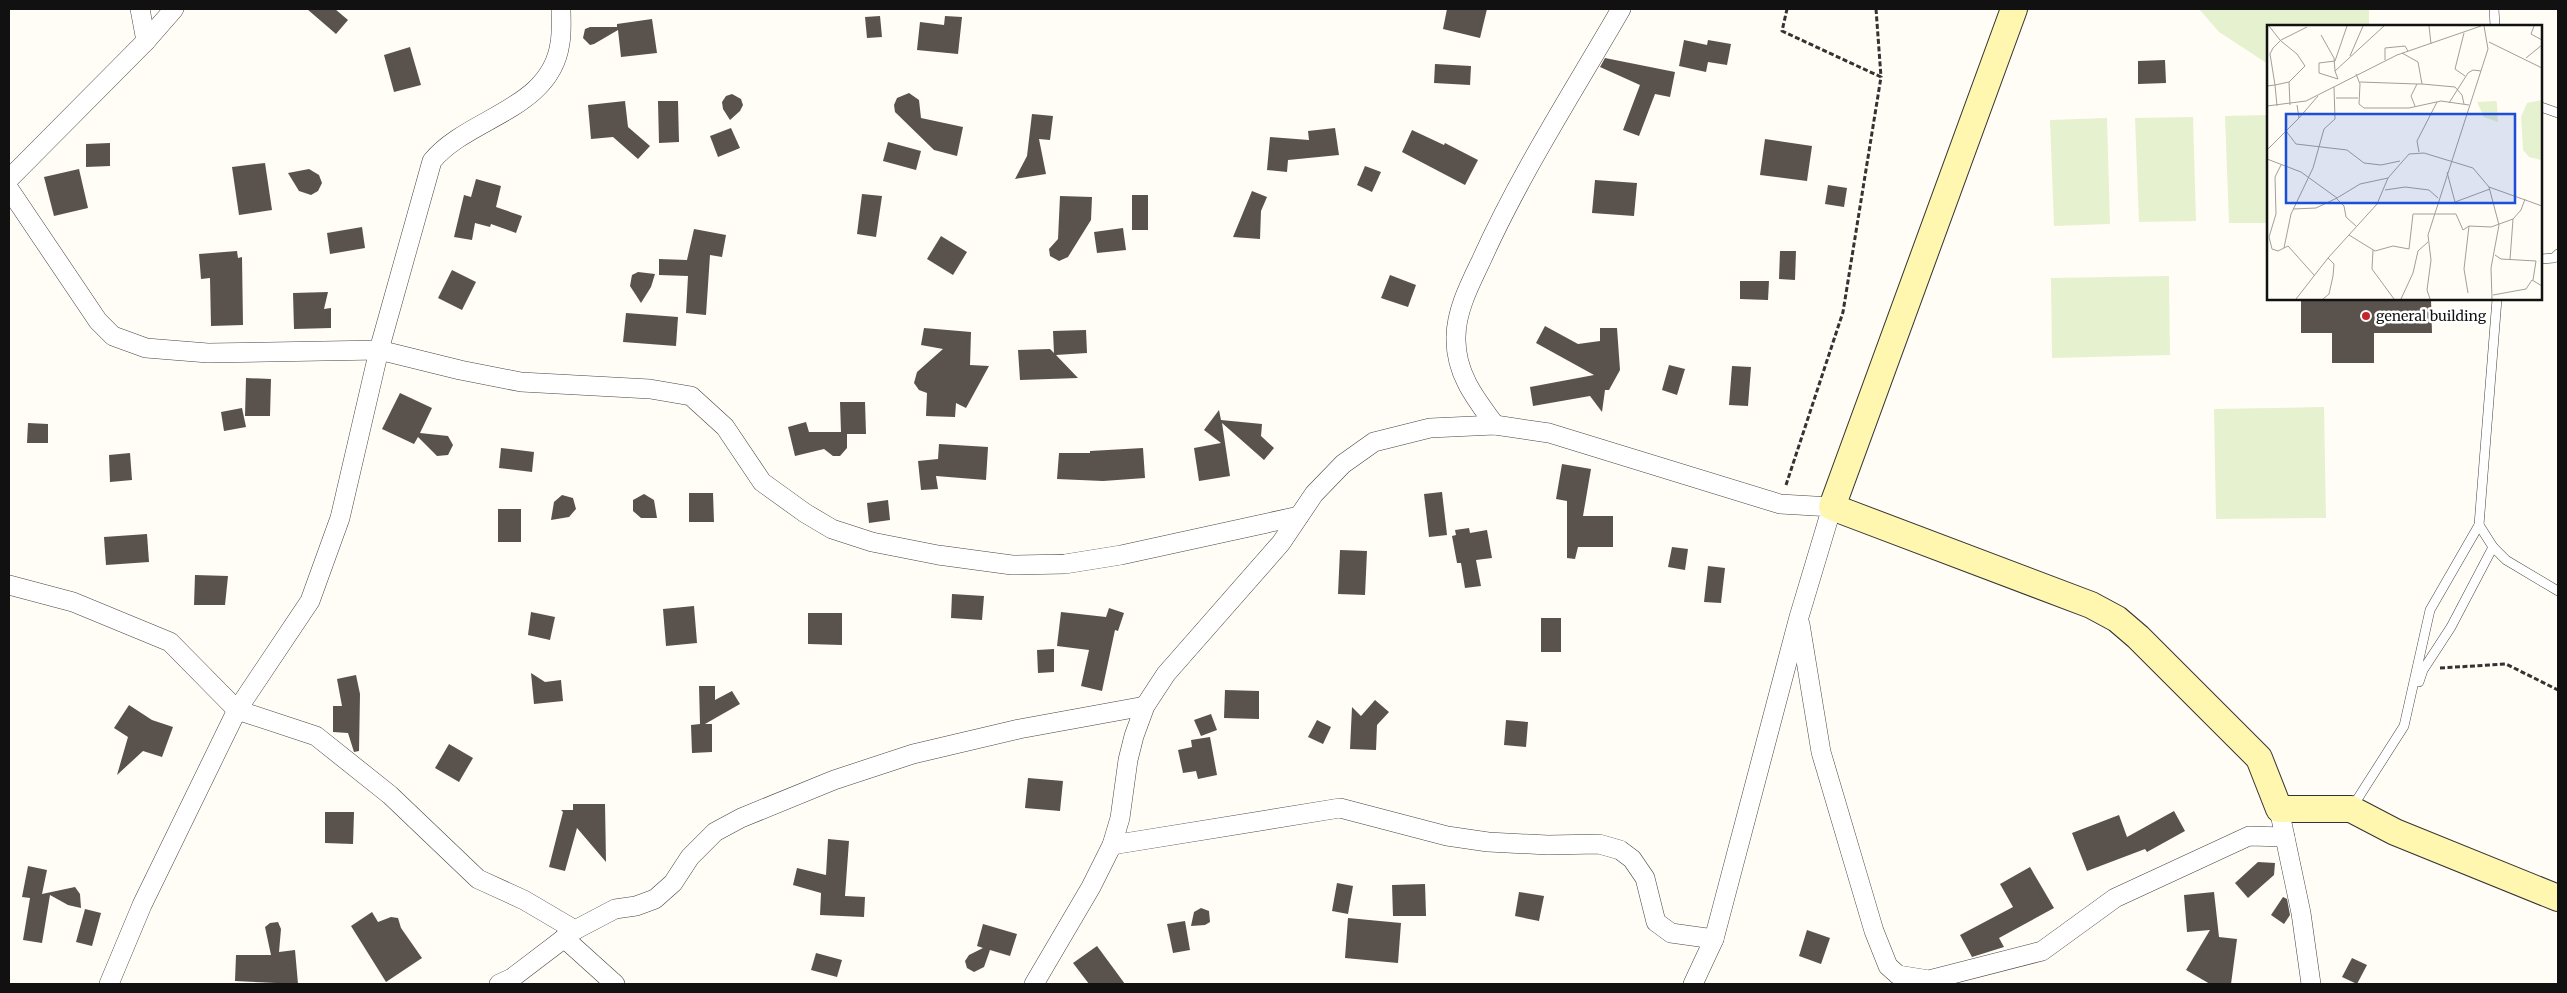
<svg xmlns="http://www.w3.org/2000/svg" width="2567" height="993" font-family="Merriweather,serif">
<rect width="100%" height="100%" fill="#fffdf5"/>
<g fill="#e6f2cf">
<path d="M2199,9H2369V26H2268V64L2219,32Z"/>
<path d="M2268,115V223H2229L2225,116Z"/>
<path d="M2193,117L2196,221L2139,222L2135,118Z"/>
<path d="M2107,118L2110,224L2054,226L2050,120Z"/>
<path d="M2169,276L2170,355L2052,358L2051,278Z"/>
<path d="M2324,407L2326,518L2216,519L2214,409Z"/>
</g>
<g fill="#5a524d">
<path d="M307,9H335L348,20L336,34Z"/>
<path d="M1447,9H1487L1480,38L1443,29Z"/>
<path d="M880,16L882,37L867,38L865,17Z"/>
<path d="M945,16L962,17L958,54L917,50L920,22L944,25Z"/>
<path d="M652,19L657,53L621,57L618,30L594,44L590,45L583,38L585,29L590,27H617V24Z"/>
<path d="M1684,40L1707,45L1708,40L1731,44L1727,65L1708,62L1706,72L1679,66Z"/>
<path d="M410,47L421,85L394,92L384,55Z"/>
<path d="M1605,58L1675,72L1670,97L1655,94L1639,136L1623,130L1640,85L1600,67Z"/>
<path d="M2165,60L2166,83L2138,84V61Z"/>
<path d="M1435,64L1471,66L1470,85L1434,83Z"/>
<path d="M909,93L919,100L921,118L963,127L957,156L934,150L895,112L894,105L897,98Z"/>
<path d="M732,94L741,99L743,105L740,111L730,120L723,109L722,102L726,96Z"/>
<path d="M625,101L628,127L650,146L638,159L613,137L591,139L588,105Z"/>
<path d="M658,101H678L679,142L659,143Z"/>
<path d="M1032,114L1053,116L1050,140L1039,139L1046,174L1015,179L1027,156Z"/>
<path d="M731,128L740,148L718,157L710,136Z"/>
<path d="M1335,128L1339,155L1288,160L1287,172L1267,170L1270,137L1309,140L1308,131Z"/>
<path d="M1412,130L1444,145L1445,143L1478,160L1465,185L1402,152Z"/>
<path d="M1765,139L1812,146L1807,181L1760,175Z"/>
<path d="M888,142L921,151L916,170L883,161Z"/>
<path d="M110,143V166L86,167V144Z"/>
<path d="M265,163L272,210L239,215L232,167Z"/>
<path d="M1365,166L1381,172L1372,192L1357,185Z"/>
<path d="M79,169L88,208L54,216L44,177Z"/>
<path d="M309,169L319,175L322,183L318,191L311,195L299,191L288,173Z"/>
<path d="M476,179L501,186L496,207L522,216L516,233L491,224L490,227L475,223L472,240L454,237L464,195L471,197Z"/>
<path d="M1595,180L1637,183L1634,216L1592,213Z"/>
<path d="M1828,185L1847,188L1844,207L1825,204Z"/>
<path d="M1252,191L1267,197L1261,211L1260,239L1233,237Z"/>
<path d="M862,194L882,196L876,237L857,234Z"/>
<rect x="1132" y="195" width="16" height="35"/>
<path d="M1060,196L1092,197L1091,220L1068,257L1059,261L1050,256L1049,249L1058,239Z"/>
<path d="M362,227L365,248L330,254L327,233Z"/>
<path d="M1123,228L1126,250L1097,253L1094,232Z"/>
<path d="M694,229L726,235L722,257L710,255L706,315L686,313L688,276L659,275V259L687,260Z"/>
<path d="M941,236L967,252L953,275L927,259Z"/>
<path d="M237,251L238,258L242,257L243,325L211,326L210,278L201,279L199,254Z"/>
<path d="M1780,251H1796L1795,280L1779,279Z"/>
<path d="M452,270L476,282L462,310L438,298Z"/>
<path d="M638,272L655,274L651,287L641,303L630,286L632,275Z"/>
<path d="M1390,275L1416,285L1408,307L1381,298Z"/>
<path d="M1740,281H1769L1768,300L1740,299Z"/>
<path d="M328,292L324,309L331,308V328L294,329L293,293Z"/>
<path d="M2301,299H2431L2432,333H2374V363H2332V333H2301Z"/>
<path d="M626,313L678,317L676,346L623,342Z"/>
<path d="M1545,326L1578,344L1600,341V328H1617L1620,370L1609,390H1605L1602,412L1590,396L1533,406L1530,387L1594,375L1536,343Z"/>
<path d="M924,328L971,332L970,365L989,366L966,408L956,403L955,417L926,416L927,393L919,390L914,383L917,372L943,349L921,345Z"/>
<path d="M1086,330L1087,353L1056,355L1078,378L1020,380L1018,350L1050,349L1054,353L1053,331Z"/>
<path d="M1669,365L1685,369L1677,395L1662,390Z"/>
<path d="M1732,366L1751,367L1748,406L1729,405Z"/>
<path d="M246,378L271,379L270,416H245Z"/>
<path d="M400,393L432,408L420,433L448,436L453,445L448,455L437,456L418,437L414,444L382,429Z"/>
<path d="M840,402H865L866,434H847V448L840,456H833L824,449L795,456L788,427L806,422L809,432H841Z"/>
<path d="M242,408L246,427L224,431L221,412Z"/>
<path d="M1219,410L1221,420L1262,424L1261,436L1274,448L1264,460L1222,423L1230,476L1199,481L1194,448L1221,443L1204,430Z"/>
<path d="M28,423L48,424V443H27Z"/>
<path d="M939,444L988,447L986,480L936,476L938,489L921,490L918,461L938,459Z"/>
<path d="M501,448L534,452L532,472L499,468Z"/>
<path d="M1143,448L1145,478L1103,481L1057,479L1059,453H1090V451Z"/>
<path d="M130,453L132,480L110,482L109,455Z"/>
<path d="M1562,464L1591,469L1583,516H1613V547H1578L1575,559L1567,558V501L1556,499Z"/>
<path d="M1442,492L1447,535L1429,537L1424,494Z"/>
<path d="M689,493H713L714,522H689Z"/>
<path d="M644,494L654,500L657,518H641L633,511V500Z"/>
<path d="M562,495L573,498L576,509L569,517L551,520L554,502Z"/>
<path d="M888,500L890,520L869,523L867,503Z"/>
<rect x="498" y="509" width="23" height="33"/>
<path d="M1469,528L1470,533L1487,530L1492,558L1476,560L1481,586L1465,588L1461,563H1457L1452,536L1456,535L1455,530Z"/>
<path d="M147,534L149,562L106,565L104,537Z"/>
<path d="M1672,547L1688,549L1685,570L1668,567Z"/>
<path d="M1340,550L1367,551L1365,595L1338,594Z"/>
<path d="M1708,566L1725,568L1721,603L1704,602Z"/>
<path d="M195,575L228,576L225,605H194Z"/>
<path d="M952,594L984,596L982,620L951,618Z"/>
<path d="M694,606L697,643L666,646L663,609Z"/>
<path d="M1109,608L1124,613L1118,631L1115,630L1102,691L1081,686L1089,650L1057,646L1061,612L1106,617Z"/>
<path d="M531,612L555,617L550,640L528,635Z"/>
<path d="M808,613H842V645L808,644Z"/>
<rect x="1541" y="618" width="20" height="34"/>
<path d="M1054,649V672L1038,673L1037,650Z"/>
<path d="M531,673L545,682L561,680L563,701L534,704Z"/>
<path d="M356,675L360,694L359,751L354,752L348,733L333,732V706H342L337,679Z"/>
<path d="M699,686H715V700L732,691L740,704L705,724H712V752L692,753L691,725L700,724Z"/>
<path d="M1225,690L1259,691V719L1224,718Z"/>
<path d="M1375,700L1389,712L1377,725L1376,750L1350,749L1352,707L1361,716Z"/>
<path d="M129,705L152,720L173,727L162,757L143,751L117,775L128,737L114,728Z"/>
<path d="M1211,714L1217,730L1201,736L1194,720Z"/>
<path d="M1317,720L1331,727L1323,744L1308,737Z"/>
<path d="M1506,720L1528,722L1526,747L1504,745Z"/>
<path d="M1210,737L1217,775L1198,779L1196,771L1183,773L1178,750L1192,747L1191,740Z"/>
<path d="M449,744L473,758L459,782L435,768Z"/>
<path d="M1028,778L1063,781L1060,811L1025,808Z"/>
<path d="M573,804H605L606,862L577,828L565,871L549,867L563,812L561,810H573Z"/>
<path d="M2174,811L2185,831L2147,852L2145,849L2087,871L2072,833L2119,815L2127,837Z"/>
<path d="M325,812H354L353,844L325,843Z"/>
<path d="M828,839L849,841L845,896L865,897L864,917L820,915L821,893L793,885L797,868L826,875Z"/>
<path d="M2258,862L2275,863L2274,875L2248,898L2235,883Z"/>
<path d="M28,866L47,870L42,894L75,887L80,894L81,908L68,905L50,895L42,943L23,940L30,898L22,897Z"/>
<path d="M2030,867L2054,908L1999,938L2004,947L1972,957L1960,935L2013,907L2000,884Z"/>
<path d="M1337,883L1353,886L1348,914L1332,911Z"/>
<path d="M1425,884L1426,916H1393L1392,885Z"/>
<path d="M1519,892L1544,896L1539,921L1515,916Z"/>
<path d="M2214,892L2219,937L2237,939L2231,984H2210L2186,970L2210,930L2187,932L2184,895Z"/>
<path d="M2283,897L2287,899L2290,915L2284,924L2271,915Z"/>
<path d="M1201,908L1209,911L1210,922L1205,925L1191,926L1194,912Z"/>
<path d="M85,909L101,913L92,946L76,942Z"/>
<path d="M372,912L378,922L391,917L398,918L401,928L422,958L386,982L351,926Z"/>
<path d="M1348,918L1401,923L1398,963L1345,958Z"/>
<path d="M1185,921L1190,950L1173,953L1167,924Z"/>
<path d="M278,922L281,929L279,952L295,950L298,984L235,981L236,955H271L265,927L270,923Z"/>
<path d="M983,924L1017,934L1010,956L990,950L984,967L974,972L967,968L965,961L969,955L983,948L977,946Z"/>
<path d="M1807,930L1830,938L1821,964L1799,956Z"/>
<path d="M1097,946L1125,984H1089L1073,963Z"/>
<path d="M816,953L842,960L837,977L811,970Z"/>
<path d="M2352,958L2367,965L2357,984L2342,977Z"/>
</g>
<g fill="none" stroke-linecap="round" stroke-linejoin="round">
<defs>
<g id="lane">
<path d="M2494,9L2495,26"/>
<path d="M2541,107L2558,113"/>
<path d="M2541,259L2554,258L2558,254"/>
<path d="M2479,525L2493,547L2506,560L2558,591"/>
<path d="M2419,682L2423,670L2451,627L2493,547"/>
<path d="M2353,806L2404,726L2430,610L2479,525L2497,299"/>
</g>
<g id="street">
<path d="M146,41L174,9"/>
<path d="M9,179L146,41L140,9"/>
<path d="M9,189L98,321L113,336L146,348L208,353L379,350L460,370L521,382L650,389L691,396L725,427L762,482L805,513L832,529L872,542L938,555L1012,565L1065,564L1121,555L1299,516"/>
<path d="M1495,425C1474,397 1455,372 1456,337C1456,311 1470,284 1481,261C1520,174 1573,92 1621,9"/>
<path d="M9,585L73,602L170,642L237,710L316,736L390,795L478,879L524,900L575,930L615,909L636,906L655,899L673,883L690,857L715,832L741,818L834,780L913,754L1019,729L1145,706"/>
<path d="M1800,624L1821,752L1874,931L1888,966L1898,975L1929,980L2042,951L2115,898L2249,836L2285,837"/>
<path d="M2279,809L2301,913L2311,984"/>
<path d="M1112,845L1340,808L1447,836L1488,842L1548,845L1599,844L1620,850L1632,859L1645,878L1656,922L1671,933L1714,939"/>
<path d="M564,938L615,984"/>
<path d="M109,984L142,905L237,710L310,601L340,518L379,350L432,161C468,117 551,110 560,43C562,32 561,20 561,9"/>
<path d="M499,984L512,978L575,930"/>
<path d="M1034,984L1091,887L1112,845L1120,818L1128,760L1134,736L1145,706L1166,674L1281,543L1314,494L1343,464L1374,442L1430,428L1495,425L1549,433L1780,504L1832,507L1799,617L1714,939L1693,984"/>
</g>
<path id="secondary" d="M2014,9L1832,507L2091,605L2117,619L2138,637L2259,758L2279,809H2351L2395,832L2558,898"/>
</defs>
<use href="#lane" stroke="#444" stroke-width="10"/>
<use href="#street" stroke="#444" stroke-width="20"/>
<use href="#secondary" stroke="#333" stroke-width="28"/>
<g stroke="#333" stroke-width="3" stroke-dasharray="5 2.5" stroke-linecap="butt">
<path d="M1876,9L1881,77"/>
<path d="M1786,485L1843,312L1881,77L1782,31L1787,9"/>
<path d="M2440,668L2506,664L2558,690"/>
</g>
<use href="#lane" stroke="#fff" stroke-width="9"/>
<use href="#street" stroke="#fff" stroke-width="19"/>
<use href="#secondary" stroke="#fff6b0" stroke-width="26"/>
</g>
<circle fill="#c4262e" stroke="#fff" stroke-width="2" cx="2366" cy="316" r="5"/>
<g text-anchor="middle" dominant-baseline="central" stroke-width="5" stroke-linejoin="round" paint-order="stroke">
<g font-size="14" fill="#111" stroke="#fff" text-anchor="start">
<text x="2376" y="316">general building</text>
</g>
</g>
<g transform="translate(2267 25)">
<rect width="275" height="275" fill="#fffdf5"/>
<path d="M275,75V135H274L262,132L256,125L254,92L260,78ZM229,76L230,78L231,97L217,92L210,77Z" fill="#e6f2cf"/>
<path fill="none" stroke="#a09f9a" stroke-width="1" d="M2,1L13,15M162,1L164,19M267,1L264,9L275,15M197,8L188,44L198,51M54,10L67,33L68,46M14,16L30,29L38,41L22,57M222,17L275,43M135,28L151,37L155,59H150M83,31L96,1M259,33L275,20M118,35V23L138,21L141,26M89,49L93,59L92,79L97,83H142L174,76L202,80M71,54L52,48V38L68,36L80,1M71,54L68,46L117,1M93,57L150,59L144,71L148,81M155,59L188,62L195,70L197,79M0,61L8,60L3,29L6,23L14,15L40,2M69,73H91M182,78L201,48L206,45L214,46M0,81L39,76L130,30L214,1M10,81L8,60L22,57L23,80M32,93L51,71M19,106L29,119L80,125L97,138L114,140L133,136M0,125L32,93L30,80M152,127L150,116L170,77M0,134L34,147L70,173L93,159L121,153M14,140L8,152L9,189L2,212L5,224L11,226L21,221L47,250M180,147L188,177L223,164M222,162L232,200L224,243L225,274M118,165L138,162L162,165L171,173M69,173L77,181L79,192L89,201M26,184L49,183L70,173M82,210L108,226L126,221L142,224L146,189H189L196,205L202,201L224,202L246,194L254,185L258,174M17,223L24,189L46,143L57,104L68,94L67,62M106,225L105,244L127,274M228,230L234,234L269,236L266,255M243,235L246,194M201,268L197,244L202,201M226,270L259,264L265,255L275,261M29,274L61,233L110,179L121,153L142,129L157,128L206,143L222,162L275,181M56,274L62,269L66,251L67,239L61,233M134,274L146,248L151,226L161,217M163,274L160,265L164,235L161,210L221,24L217,1"/>
<path fill="#1d4ed8" fill-opacity="0.15" stroke="#1d4ed8" stroke-width="2.5" d="M19,89H248V178H19Z"/>
<rect width="275" height="275" fill="none" stroke="#111" stroke-width="2.5"/>
</g>
<rect width="2567" height="993" fill="none" stroke="#111111" stroke-width="20"/>
</svg>
